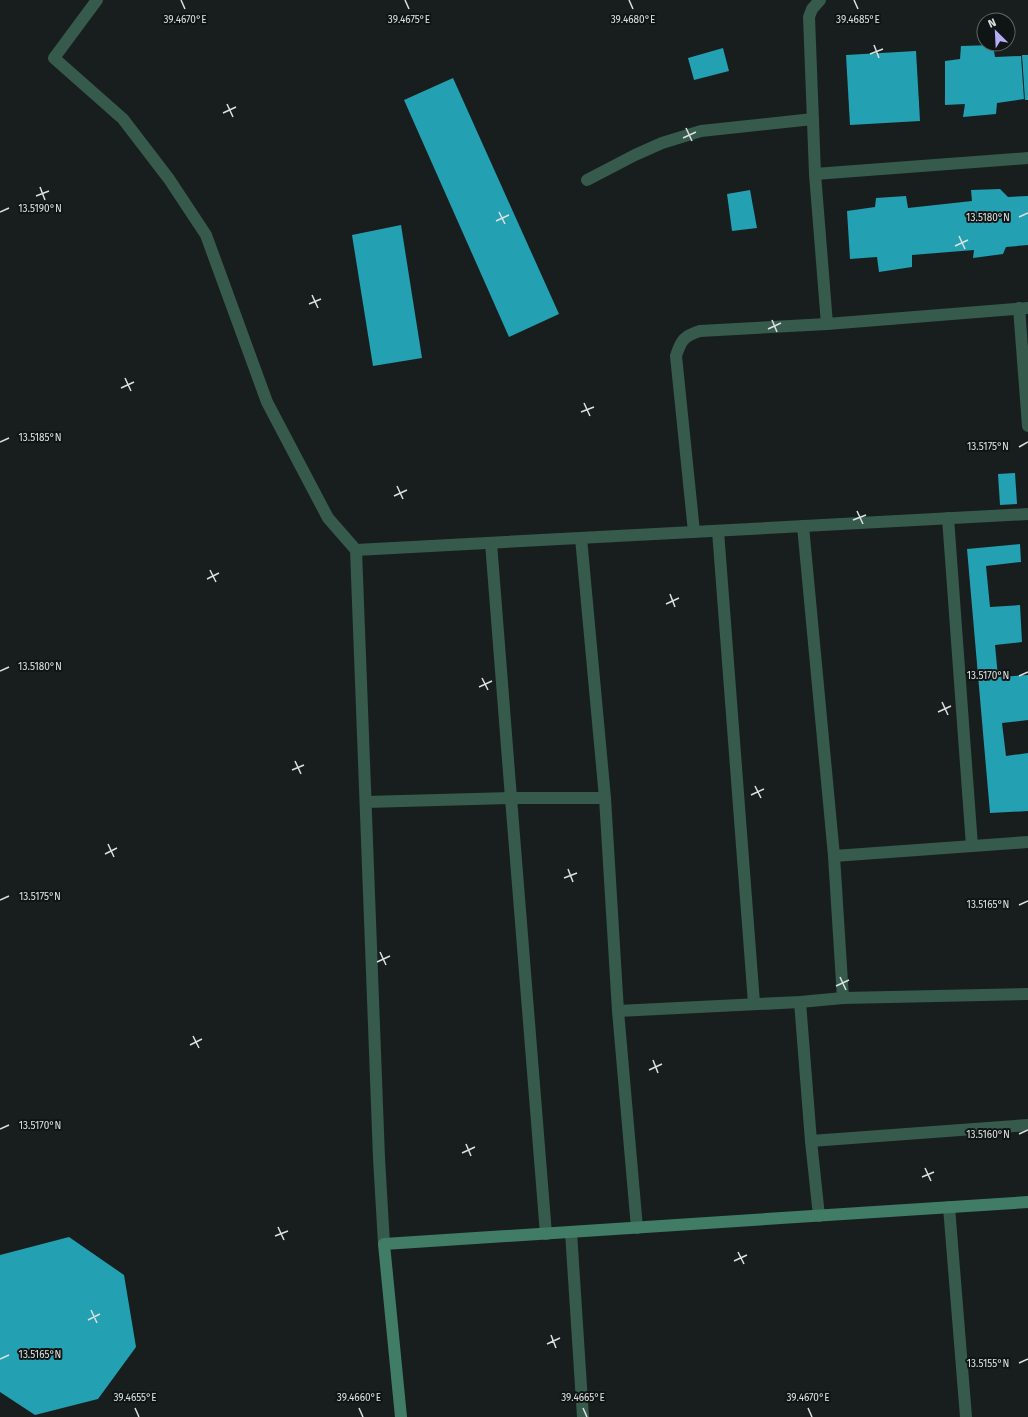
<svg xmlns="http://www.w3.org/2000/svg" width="1028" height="1417" font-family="'Fira Sans',sans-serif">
<rect width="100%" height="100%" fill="#181e1e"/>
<g fill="#23a0b1">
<path d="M993,45L995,57L1021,56L1024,99L997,103L996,114L963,117L965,104L945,105V61L960,59L961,46Z"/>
<path d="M723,48L729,71L694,80L688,58Z"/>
<path d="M916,51L920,121L850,125L846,55Z"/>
<path d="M1022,55H1028V100H1025Z"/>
<path d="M453,78L559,314L509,337L404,100Z"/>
<path d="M1000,189L1008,197L1028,196V245L1006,247L1003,254L973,258L974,250L912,255V267L879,272L877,257L850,259L847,211L875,207L876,198L906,196L908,208L972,201L971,190Z"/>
<path d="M750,190L757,228L732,231L727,194Z"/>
<path d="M401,225L422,358L373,366L352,235Z"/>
<path d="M1015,473L1017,504L1000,505L998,474Z"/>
<path d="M1020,544L1021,562L986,566L990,607L1020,605L1022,642L995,645L998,677L1028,675V720L1002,723L1006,756L1028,753V811L990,813L967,549Z"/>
<path d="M69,1237L124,1275L136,1347L98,1399L35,1415L0,1392V1255Z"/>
</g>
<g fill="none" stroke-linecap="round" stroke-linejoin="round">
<g stroke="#365a4c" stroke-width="12">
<path d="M97,0L54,58L123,119L169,179L206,235L267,402L328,518L356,550L379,1158L384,1244"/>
<path d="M820,0L812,9L809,17L815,174L827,324"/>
<path d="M815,174L1028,158"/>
<path d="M587,180L635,155L662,143L701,131L813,119"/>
<path d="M1019,308L1028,426"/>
<path d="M948,518L972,846"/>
<path d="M803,526L834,856L843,998"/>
<path d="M718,531L754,1003"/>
<path d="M694,532L676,356C681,340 684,336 700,331L827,324L1028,308"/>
<path d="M581,538L605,798L618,1011L637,1228"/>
<path d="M491,543L511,798L546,1234"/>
<path d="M356,550L1028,514"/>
<path d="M366,802L511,798H605"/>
<path d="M834,856L1028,842"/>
<path d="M800,1002L811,1141L819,1216"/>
<path d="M618,1011L800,1002L843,998L1028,994"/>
<path d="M811,1141L1028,1125"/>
<path d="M949,1207L966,1417"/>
<path d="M571,1232L583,1417"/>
</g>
<path stroke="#417c67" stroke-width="12" d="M401,1417L384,1244L1028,1202"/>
</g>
<path fill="none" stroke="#dce0df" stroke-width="1.5" d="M181,0L185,9M405,0L409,9M629,0L633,9M854,0L858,9M874,45L879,58M870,54L883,49M227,104L233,117M223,113L236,107M686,128L692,141M683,138L696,132M40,187L45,200M36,196L49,191M0,212L9,208M499,212L505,224M1019,217L1028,213M496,221L509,215M959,236L965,249M955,246L968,240M312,295L318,308M309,304L321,299M772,320L777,332M768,329L781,323M125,378L131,391M121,388L134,382M584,403L590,416M581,412L594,407M0,442L9,438M1019,447L1028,442M397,486L403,499M394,496L407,490M857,511L863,524M853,520L866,515M210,570L216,582M207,579L219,573M670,594L675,607M666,604L679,598M0,671L9,667M1019,676L1028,672M482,678L488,690M479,687L492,681M942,702L948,715M938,712L951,706M295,761L301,774M292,770L304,765M755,786L761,798M751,795L764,789M108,844L114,857M105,854L117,848M568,869L573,882M564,878L577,873M0,900L9,896M1019,905L1028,901M380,952L386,965M377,962L390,956M840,977L846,990M836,986L849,980M193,1036L199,1048M190,1045L202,1039M653,1060L658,1073M649,1070L662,1064M0,1129L9,1125M1019,1134L1028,1130M466,1144L471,1156M462,1153L475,1147M925,1168L931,1181M922,1177L934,1172M278,1227L284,1240M275,1236L288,1231M738,1252L744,1264M734,1261L747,1255M91,1310L97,1323M88,1320L100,1314M551,1335L556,1348M547,1344L560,1338M0,1359L9,1355M1019,1363L1028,1359M135,1408L139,1417M359,1408L363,1417M583,1408L587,1417M808,1408L812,1417"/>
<g font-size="10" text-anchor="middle" fill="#dce0df" stroke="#0f1514" stroke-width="4" stroke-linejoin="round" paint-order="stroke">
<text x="185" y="23">39.4670°E</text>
<text x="633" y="23">39.4680°E</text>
<text x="409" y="23">39.4675°E</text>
<text x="858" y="23">39.4685°E</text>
<text x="40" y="212">13.5190°N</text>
<text x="988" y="221">13.5180°N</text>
<text x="40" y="441">13.5185°N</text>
<text x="988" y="450">13.5175°N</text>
<text x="40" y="670">13.5180°N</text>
<text x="988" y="679">13.5170°N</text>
<text x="40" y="900">13.5175°N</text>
<text x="988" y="908">13.5165°N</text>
<text x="40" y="1129">13.5170°N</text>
<text x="988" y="1138">13.5160°N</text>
<text x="40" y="1358">13.5165°N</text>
<text x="988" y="1367">13.5155°N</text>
<text x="135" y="1401">39.4655°E</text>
<text x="359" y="1401">39.4660°E</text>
<text x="583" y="1401">39.4665°E</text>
<text x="808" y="1401">39.4670°E</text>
</g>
<g transform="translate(996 32) rotate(336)"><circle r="19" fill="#0f1514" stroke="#616665"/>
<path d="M0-3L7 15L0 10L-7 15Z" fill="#b8abf7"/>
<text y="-6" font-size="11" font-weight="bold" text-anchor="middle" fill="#dce0df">N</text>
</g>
</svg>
